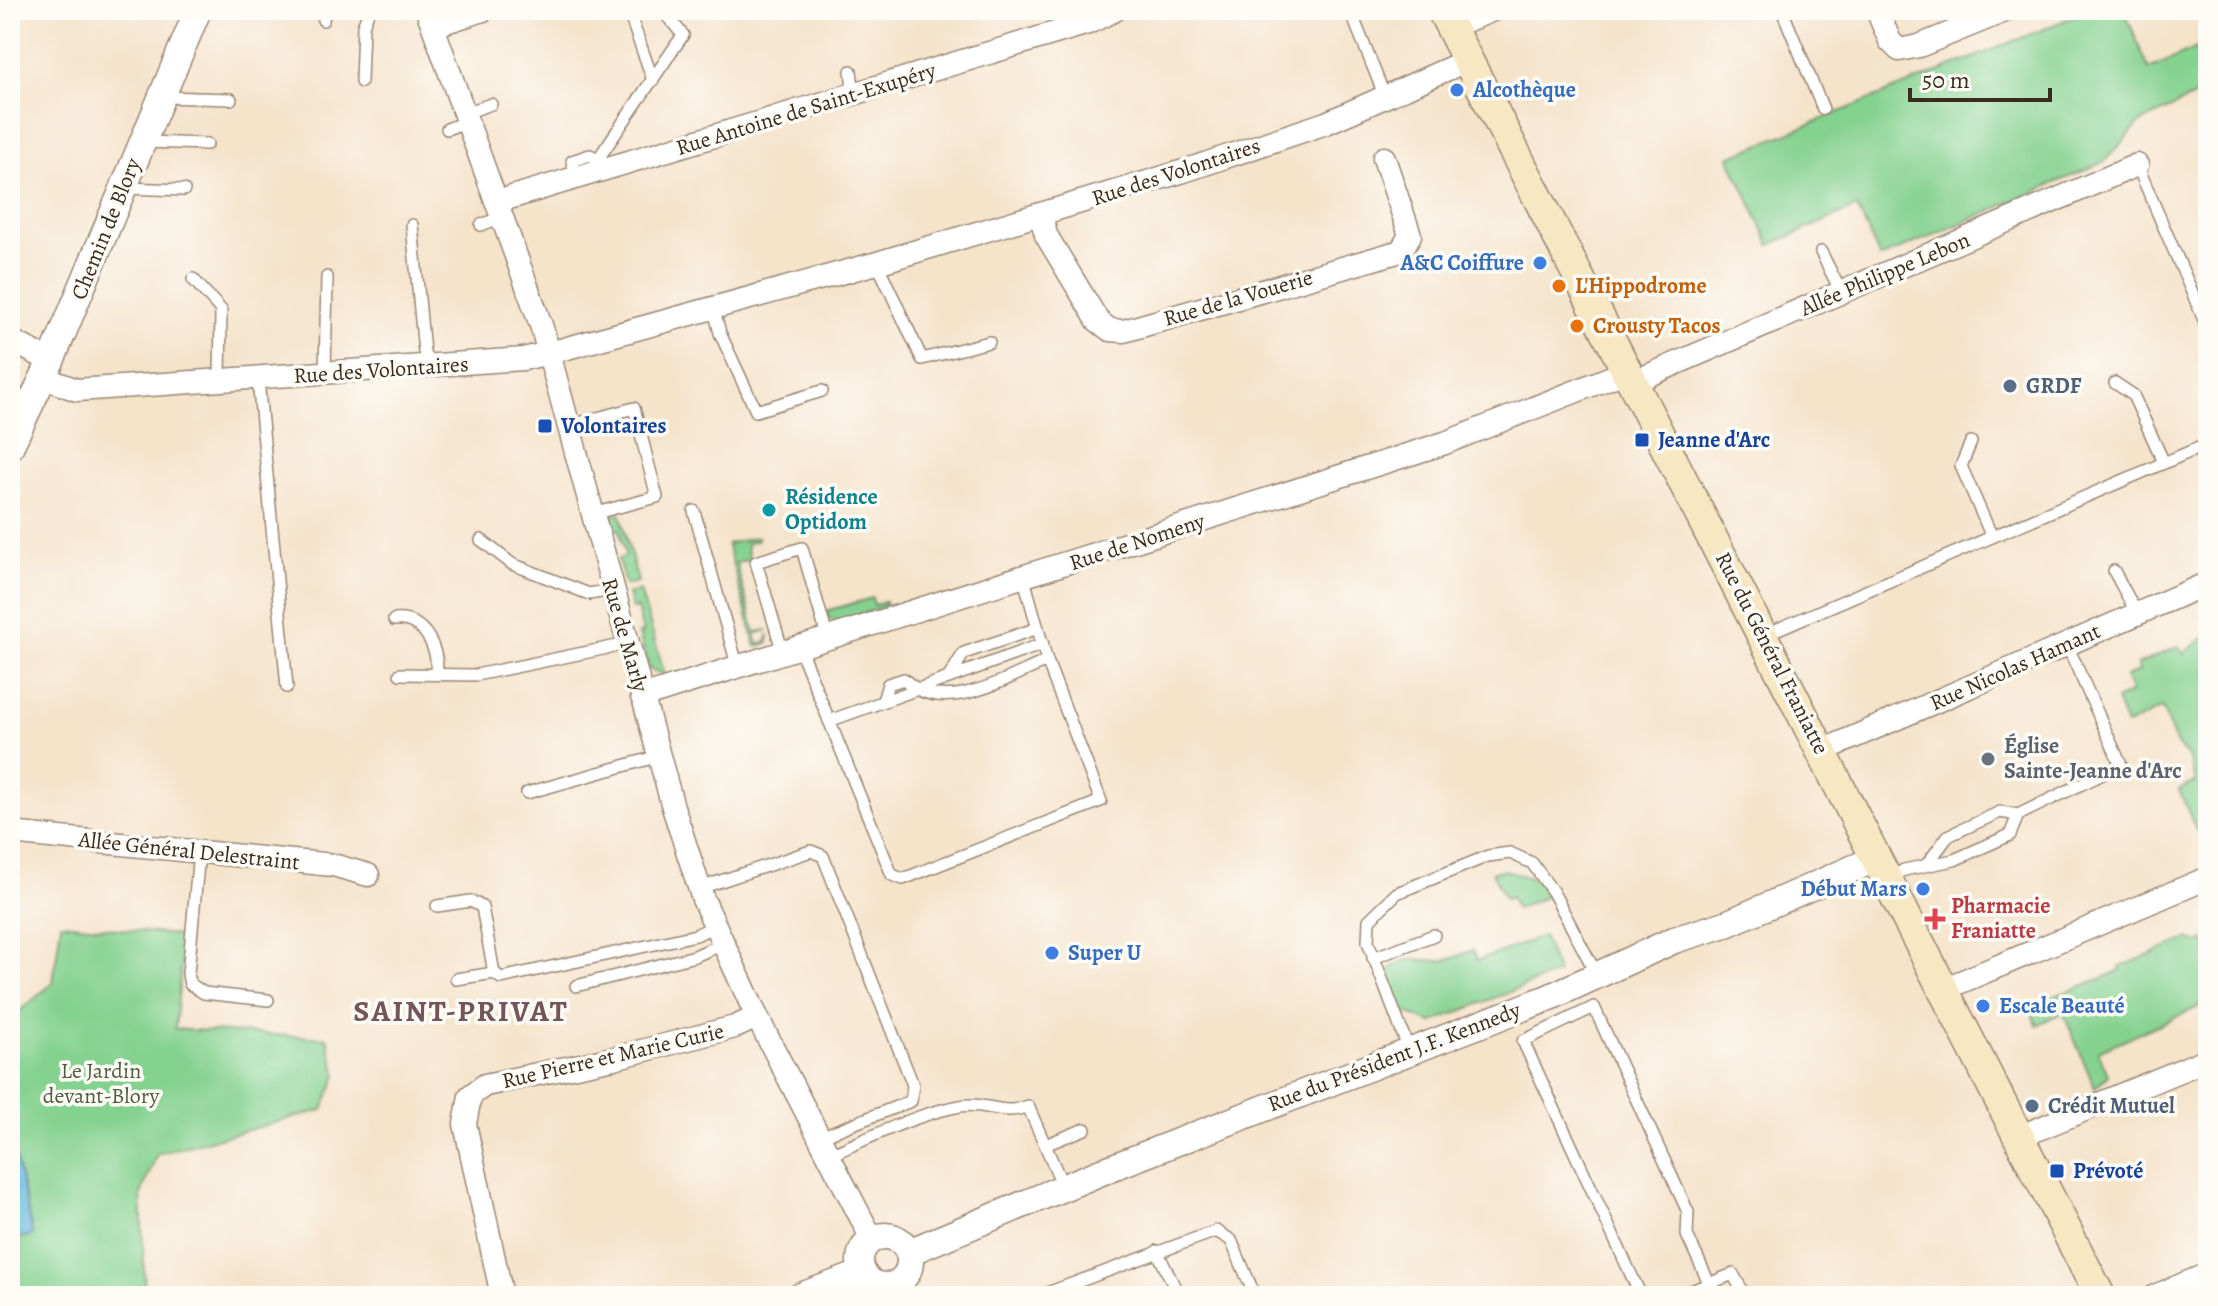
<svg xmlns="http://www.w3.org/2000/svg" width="2218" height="1306" font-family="Alegreya,serif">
<rect width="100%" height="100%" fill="#fdfcf7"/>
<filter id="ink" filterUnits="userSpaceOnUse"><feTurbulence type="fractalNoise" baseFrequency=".0125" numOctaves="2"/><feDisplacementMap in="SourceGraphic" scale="16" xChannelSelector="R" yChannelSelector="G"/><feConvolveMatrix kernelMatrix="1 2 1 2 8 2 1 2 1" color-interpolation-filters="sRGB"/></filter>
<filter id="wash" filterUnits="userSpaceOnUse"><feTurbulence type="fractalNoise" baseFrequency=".006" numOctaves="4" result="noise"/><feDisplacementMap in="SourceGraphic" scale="32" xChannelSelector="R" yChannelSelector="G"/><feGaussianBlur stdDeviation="1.8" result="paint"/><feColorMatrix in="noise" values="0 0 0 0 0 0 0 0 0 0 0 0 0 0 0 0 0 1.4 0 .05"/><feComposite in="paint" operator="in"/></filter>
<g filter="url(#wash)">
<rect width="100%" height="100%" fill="#f5e3ca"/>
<g fill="#85d290" stroke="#607e57" stroke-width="2">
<path d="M2090,10H2124L2149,69L2208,43V90L2140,123L2104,162L1880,258L1857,207L1770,245L1729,157Z"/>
<path d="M620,513L638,582L625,585L618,559L626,556L619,529L610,531L606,517Z"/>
<path d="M757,537L758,540L746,544L749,559L736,563L755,632L768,630L755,634L758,644L766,642L769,634L768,643L756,647L727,544Z"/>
<path d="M640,591L665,675L649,669L639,634L643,632L637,608L632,609L628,594Z"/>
<path d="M872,598L874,605L885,602L886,606L837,622L829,619L826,611Z"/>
<path d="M2208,634V825L2196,830L2179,790L2196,782L2188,756L2177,745L2162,708L2126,726L2116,700L2132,692L2125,677L2140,671L2137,665L2179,646L2183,654Z"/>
<path d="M1505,870L1536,880L1547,896L1516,909L1511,897L1505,899L1492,872Z"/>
<path d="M61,923L184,936L175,1029L327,1038L337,1075L323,1110L157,1154L141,1194L145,1296H10V1019L53,983Z"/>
<path d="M1543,936L1558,973L1431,1023L1402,1011L1387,977C1395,952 1421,961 1440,961C1450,961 1462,954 1472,950L1477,961Z"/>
<path d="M2188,939L2199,943L2205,940L2208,946V1016L2203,1005L2098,1051L2108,1075L2095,1088L2063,1012L2037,1025L2029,1006L2121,971L2120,967Z"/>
</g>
<path fill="#65b8e1" stroke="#507180" stroke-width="2" d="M13,1146L33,1235L10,1240V1147Z"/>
</g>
<g filter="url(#ink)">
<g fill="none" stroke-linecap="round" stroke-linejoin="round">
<defs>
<g id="service">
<path d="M628,10L653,80"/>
<path d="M1782,10L1823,109"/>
<path d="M1353,17L1385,97"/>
<path d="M323,20L325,10"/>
<path d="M851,71L854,95"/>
<path d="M361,82L363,26L369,10"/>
<path d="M163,97L231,99"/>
<path d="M465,113L491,104"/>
<path d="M447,129L467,121"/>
<path d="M144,142L207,144"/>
<path d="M598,159L683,35L662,10"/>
<path d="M2137,165L2208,329"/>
<path d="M577,178L572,161L590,155L598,159"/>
<path d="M124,188L184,190"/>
<path d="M412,225L424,352L429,366"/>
<path d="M481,225L502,217"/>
<path d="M1821,252L1841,292"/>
<path d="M877,263L922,359L989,342"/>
<path d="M193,279L221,310L220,381"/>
<path d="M714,310L720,333L756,411L822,391"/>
<path d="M325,374L327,277"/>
<path d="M258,379L287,687"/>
<path d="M2115,383L2133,395L2164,463"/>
<path d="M568,426L634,408L657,497L592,514"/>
<path d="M1971,442L1961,466L1992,537"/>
<path d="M694,511L738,668"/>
<path d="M481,540L512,564L589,594L612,590"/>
<path d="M2114,571L2137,614"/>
<path d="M394,620C425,617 438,648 437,674"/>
<path d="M1764,635L2208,444"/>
<path d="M800,649L892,875L903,879L1101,801L1047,661L1024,579"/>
<path d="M783,653L756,562L802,548L828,640"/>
<path d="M400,674L476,675L627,644"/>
<path d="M949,677L964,653L1038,628"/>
<path d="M883,701L888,684L904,679C942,718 1006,678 1047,661"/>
<path d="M829,721L1043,644"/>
<path d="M527,793L659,756"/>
<path d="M199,852L188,974L190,984L204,993L268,1000"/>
<path d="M1928,863L1948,836L2000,812L2018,815L2121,765L2067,645"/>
<path d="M1889,879L1904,870L1954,860L2010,835L2018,815"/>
<path d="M700,888L811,851L823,856L913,1085L911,1101L820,1137"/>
<path d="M437,906L471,901L482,907L494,973L501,978L696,935L714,926"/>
<path d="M1373,958L1434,935"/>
<path d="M456,979L494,973"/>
<path d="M576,986L695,956L722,944"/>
<path d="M1410,1053L1368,942L1369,920L1397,893L1488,856L1510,853L1532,863L1553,892L1597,975"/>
<path d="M1045,1145L1085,1129"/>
<path d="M830,1155C872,1137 915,1114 960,1106C984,1101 1004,1117 1028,1106L1063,1186"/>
<path d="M1157,1251L1179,1296"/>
<path d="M1039,1296L1216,1231L1231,1240L1255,1296"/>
<path d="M1641,1296L1523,1041L1594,1007L1688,1212L1687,1235L1709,1283"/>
<path d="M1679,1296L1733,1274L1745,1296"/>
</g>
<g id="minor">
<path d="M427,10L542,328L673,807L703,899L757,1017L872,1239"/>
<path d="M1877,10L1890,41L1899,50L1919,46L2007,10"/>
<path d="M433,26L483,10"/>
<path d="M1451,27L1493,10"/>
<path d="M496,202L1088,23L1115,10"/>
<path d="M1041,215L1046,235L1098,321L1110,330L1124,331L1401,251L1410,235L1384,158"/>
<path d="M10,340L51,361"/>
<path d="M44,378L77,390L523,359L549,353L877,263L1184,171L1326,123L1468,60"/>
<path d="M1633,382L2137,165"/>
<path d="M642,697L1445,443L1627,371"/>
<path d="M1822,751L2208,583"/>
<path d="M10,833L333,865L368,875"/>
<path d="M1944,989L2208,878"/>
<path d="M2019,1137L2208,1059"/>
<path d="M897,1284L903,1296"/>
<path d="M502,1296L465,1124L470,1096L485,1085L614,1058L735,1027L757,1017"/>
<path d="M2155,1296L2208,1274"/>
</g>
<g id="tertiary">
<path d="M10,447L51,361L198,10"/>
<circle cx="885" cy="1261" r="25"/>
<path d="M909,1252L1113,1167L1548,998L1674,940L1726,924L1877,858"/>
<path d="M801,1296L863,1273"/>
</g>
<path id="secondary" d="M1442,10L2100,1296"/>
</defs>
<use href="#service" stroke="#988674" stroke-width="14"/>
<use href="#minor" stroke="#988674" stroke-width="25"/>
<use href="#tertiary" stroke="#988674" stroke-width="29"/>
<use href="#secondary" stroke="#988674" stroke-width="33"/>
<use href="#service" stroke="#fff" stroke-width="11"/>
<use href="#minor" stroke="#fff" stroke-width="22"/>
<use href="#tertiary" stroke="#fff" stroke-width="26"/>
<use href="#secondary" stroke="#f7e8c3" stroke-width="30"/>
</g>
</g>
<g fill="#3f7fe0" stroke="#fdfcf7" stroke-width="3">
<circle cx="1457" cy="90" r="8"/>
<circle cx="1540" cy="263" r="8"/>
<circle cx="1923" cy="889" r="8"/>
<circle cx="1052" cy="953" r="8"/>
<circle cx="1983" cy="1006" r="8"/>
</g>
<g fill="#e8710a" stroke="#fdfcf7" stroke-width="3">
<circle cx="1559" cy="286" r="8"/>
<circle cx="1577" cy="326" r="8"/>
</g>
<g fill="#5c6f8a" stroke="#fdfcf7" stroke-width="3">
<circle cx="2010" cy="386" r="8"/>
<circle cx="2032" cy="1106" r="8"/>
</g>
<g fill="#1a4fb4" stroke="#fdfcf7" stroke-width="3">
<rect x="537" y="418" width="16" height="16" rx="4"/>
<rect x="1634" y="432" width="16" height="16" rx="4"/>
<rect x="2049" y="1163" width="16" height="16" rx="4"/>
</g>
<circle fill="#0f9aa8" stroke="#fdfcf7" stroke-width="3" cx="769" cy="510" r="8"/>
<circle fill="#6b7280" stroke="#fdfcf7" stroke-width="3" cx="1988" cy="759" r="8"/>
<path fill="#e0444e" stroke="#fdfcf7" stroke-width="3" d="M1931 907h8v8h8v8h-8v8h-8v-8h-8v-8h8z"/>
<g text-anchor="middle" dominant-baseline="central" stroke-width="7" stroke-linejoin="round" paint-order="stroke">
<g font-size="22" font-weight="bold" fill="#366cbe" stroke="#fdfcf7" text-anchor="start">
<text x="1473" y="90">Alcothèque</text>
<text x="1524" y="263" text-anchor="end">A&amp;C Coiffure</text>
<text x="1907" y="889" text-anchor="end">Début Mars</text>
<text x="1068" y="953">Super U</text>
<text x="1999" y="1006">Escale Beauté</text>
</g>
<g font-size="22" fill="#3b2a1e" stroke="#fdfcf7">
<text transform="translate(806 109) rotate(-17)">Rue Antoine de Saint-Exupéry</text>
<text transform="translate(1176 172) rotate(-18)">Rue des Volontaires</text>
<text transform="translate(106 229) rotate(-68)">Chemin de Blory</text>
<text transform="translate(1885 274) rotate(-23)">Allée Philippe Lebon</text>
<text transform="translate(1238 298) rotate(-16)">Rue de la Vouerie</text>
<text transform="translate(381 370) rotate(-4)">Rue des Volontaires</text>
<text transform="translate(1137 542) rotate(-18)">Rue de Nomeny</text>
<text transform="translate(625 635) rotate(74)">Rue de Marly</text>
<text transform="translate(1772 653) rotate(63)">Rue du Général Franiatte</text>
<text transform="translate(2015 667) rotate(-24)">Rue Nicolas Hamant</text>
<text transform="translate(189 851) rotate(6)">Allée Général Delestraint</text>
<text transform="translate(613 1056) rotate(-13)">Rue Pierre et Marie Curie</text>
<text transform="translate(1394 1057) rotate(-21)">Rue du Président J.F. Kennedy</text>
</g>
<g font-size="22" font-weight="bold" fill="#c56008" stroke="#fdfcf7" text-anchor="start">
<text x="1575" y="286">L'Hippodrome</text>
<text x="1593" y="326">Crousty Tacos</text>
</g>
<g font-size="22" font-weight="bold" fill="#4e5e75" stroke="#fdfcf7" text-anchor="start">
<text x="2026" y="386">GRDF</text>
<text x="2048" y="1106">Crédit Mutuel</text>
</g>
<g font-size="22" font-weight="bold" fill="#164399" stroke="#fdfcf7" text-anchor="start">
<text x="561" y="426">Volontaires</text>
<text x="1658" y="440">Jeanne d'Arc</text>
<text x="2073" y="1171">Prévoté</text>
</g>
<g font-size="22" font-weight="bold" fill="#0d838f" stroke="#fdfcf7" text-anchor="start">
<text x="785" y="497">Résidence<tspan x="785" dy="25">Optidom</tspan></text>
</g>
<g font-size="22" font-weight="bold" fill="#5b616d" stroke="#fdfcf7" text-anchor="start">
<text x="2004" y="746">Église<tspan x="2004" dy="25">Sainte-Jeanne d'Arc</tspan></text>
</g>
<g font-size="22" font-weight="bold" fill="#be3a42" stroke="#fdfcf7" text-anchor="start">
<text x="1951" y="906">Pharmacie<tspan x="1951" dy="25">Franiatte</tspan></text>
</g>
<g font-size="22" fill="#515c40" stroke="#fdfcf7">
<text x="101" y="1071">Le Jardin<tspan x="101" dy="25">devant-Blory</tspan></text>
</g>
<g font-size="30" font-weight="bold" letter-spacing="2" fill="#76555a" stroke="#fdfcf7">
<text x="461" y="1011">SAINT-PRIVAT</text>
</g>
</g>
<rect width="2218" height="1306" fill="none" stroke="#fdfcf7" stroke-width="40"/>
<path d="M1910 88v12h140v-12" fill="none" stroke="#3b2a1e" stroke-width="4"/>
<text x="1922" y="88" font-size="24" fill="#3b2a1e" stroke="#fdfcf7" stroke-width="6" paint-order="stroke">50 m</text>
</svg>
